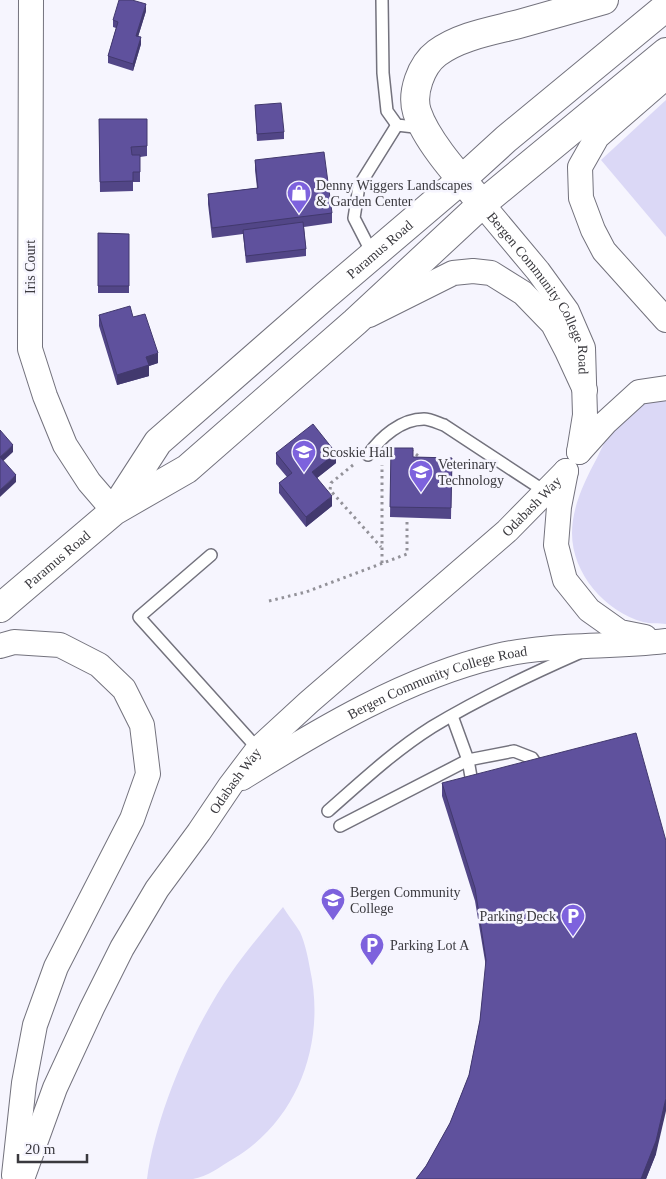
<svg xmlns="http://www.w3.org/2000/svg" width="666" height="1179" font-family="Georgia,serif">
<rect width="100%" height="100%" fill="#f6f5fe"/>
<g fill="#dbd8f6">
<path d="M666,100V237L601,160Z"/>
<path d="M666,392V624C659,623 650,624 643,622C605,611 572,574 572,533C572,507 585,480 597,458C604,443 613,424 626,413C634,405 655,398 666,392Z"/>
<path d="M283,907C288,915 295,924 300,932C305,943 308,957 310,969C326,1041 299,1120 233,1159C221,1166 207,1177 193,1179C178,1179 161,1179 147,1179C156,1113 193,1027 231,973C247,950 265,929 283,907Z"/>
</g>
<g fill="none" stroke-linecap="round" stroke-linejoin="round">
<defs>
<g id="lane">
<path d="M382,0L383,73L387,111L397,125L423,128"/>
<path d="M373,255L354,218L359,186L397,125"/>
<path d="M368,455C381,437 401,419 424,419C430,419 438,423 444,425L546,492"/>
<path d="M211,555L139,617L258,749"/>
<path d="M452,716L468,760L473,788"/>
<path d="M328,811C361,782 394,751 432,727C478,699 529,675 579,653"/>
<path d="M340,826L468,760L514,751L532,758L540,770"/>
</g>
<g id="street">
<path d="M31,0L30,349L45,396L65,445L89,482L114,511"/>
<path d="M666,77L597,137L580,167L581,198L593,230L604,251L666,320"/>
<path id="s1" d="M482,204L538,271L567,311L583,348L585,415L579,452"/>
<path d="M369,315L453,273L473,271L491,273L523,293L553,324L567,351L585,390"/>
<path d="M579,452L605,423L639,392L666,388"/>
<path d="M566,471L559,507L556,545L565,580L589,610L620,632L645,637"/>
<path d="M0,646L14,642L60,645L99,665L124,689L142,725L148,774L132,819L56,967L35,1025L24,1083L14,1175"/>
<path id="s2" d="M242,778C319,730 407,677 497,656C552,643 610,648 666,641"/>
<path id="s3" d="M22,1179L55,1088L92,1008L122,948L157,889L199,832L230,786L258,749L309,702L507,531L566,471"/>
</g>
<g id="secondary">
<path d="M473,193C454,171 426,139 417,112C411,93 421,65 437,53C460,36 492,31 519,24C547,16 576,8 604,0"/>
<path id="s4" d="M116,507L158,442L326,295L461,180L506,139L666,7"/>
<path id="s5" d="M0,608L114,511L187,469L355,322L482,204L666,52"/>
</g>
</defs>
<use href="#lane" stroke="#73727d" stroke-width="14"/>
<use href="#street" stroke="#73727d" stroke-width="26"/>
<use href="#secondary" stroke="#73727d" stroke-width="30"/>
<g stroke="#939299" stroke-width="3" stroke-dasharray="2.5 4" stroke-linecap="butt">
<path d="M411,450L423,460"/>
<path d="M353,465L331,483L330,490L381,547"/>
<path d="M382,563V465"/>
<path d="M269,601L306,592L407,554V518"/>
</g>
<use href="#lane" stroke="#fff" stroke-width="11"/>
<use href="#street" stroke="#fff" stroke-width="24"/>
<use href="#secondary" stroke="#fff" stroke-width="28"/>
</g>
<g fill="#524687">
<path d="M146,11L138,37L141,44L133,71L108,63V56L116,28L113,27V20Z"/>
<path d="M255,105L284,132V139L257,141Z"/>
<path d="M99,119H147V156L140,157V182H133V191L100,192Z"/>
<path d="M255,160L332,213V223L304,227L306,249V256L246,263L243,234L212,238L208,204V194L257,188L255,170Z"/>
<path d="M98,233L129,234V293H98Z"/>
<path d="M99,315L133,317L158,363L149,366V376L117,385L99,326Z"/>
<path d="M391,448L413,457L452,458L451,519L390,517Z"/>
<path d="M276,453L336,463L317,478L332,506L306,527L279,493V483L287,477L276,464Z"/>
<path d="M442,783L656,1154L646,1179H416L426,1166L450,1123L469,1075L480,1020L486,967L475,901L442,796Z"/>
</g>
<g fill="#42396e">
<path d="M146,4V11L136,43V36Z"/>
<path d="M141,37V44L133,71V64Z"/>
<path d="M158,353V363L149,366V376L117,385V375L146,357Z"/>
<path d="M13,445V452L0,464V457Z"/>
<path d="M336,453V463L312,482V472Z"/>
<path d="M16,475V482L0,497V490Z"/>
<path d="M332,496V506L306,527V517Z"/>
<path d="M666,1098V1111L656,1154L646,1179H641Z"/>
</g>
<g fill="#5f519d" stroke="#42396e">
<path d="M119,0H132L146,4L136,36L141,37L133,64L108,56L118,22L113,20Z"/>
<path d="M281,103L284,132L257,134L255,105Z"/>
<path d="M99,119H147V146L131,147L132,155H140V172H133V181L100,182Z"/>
<path d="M324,152L332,213L212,228L208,194L258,188L255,160Z"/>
<path d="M303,222L306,249L246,256L243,230Z"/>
<path d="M98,233L129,234V286H98Z"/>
<path d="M130,306L133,317L145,314L158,353L146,357L149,365L117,375L99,315Z"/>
<path d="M313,424L336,453L312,472L332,496L306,517L279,483L292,473L276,453Z"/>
<path d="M0,430L13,445L0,457Z"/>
<path d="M391,448H413V457L452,458L451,508L390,507Z"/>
<path d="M0,457L16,475L0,490Z"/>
<path d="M636,733L666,841V1098L656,1141L641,1179H416L426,1166L450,1123L469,1075L480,1020L486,960L475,888L442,783Z"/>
</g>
<defs>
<symbol id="shop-pin" viewBox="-11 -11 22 30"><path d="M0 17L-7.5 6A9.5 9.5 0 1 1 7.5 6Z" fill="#7d62dd" stroke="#f6f5fe"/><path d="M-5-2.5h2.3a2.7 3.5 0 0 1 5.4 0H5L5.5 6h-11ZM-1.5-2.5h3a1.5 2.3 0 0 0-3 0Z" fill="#fff"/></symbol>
<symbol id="university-pin" viewBox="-11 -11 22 30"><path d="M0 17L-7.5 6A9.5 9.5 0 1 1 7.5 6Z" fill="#7d62dd" stroke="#f6f5fe"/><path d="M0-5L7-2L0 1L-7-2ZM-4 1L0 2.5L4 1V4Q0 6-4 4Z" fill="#fff"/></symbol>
<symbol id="parking-pin" viewBox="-11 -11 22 30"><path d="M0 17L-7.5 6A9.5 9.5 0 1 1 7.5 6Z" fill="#7d62dd" stroke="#f6f5fe"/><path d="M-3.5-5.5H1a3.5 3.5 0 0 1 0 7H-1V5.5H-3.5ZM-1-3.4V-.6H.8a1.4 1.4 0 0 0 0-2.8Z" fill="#fff"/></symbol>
</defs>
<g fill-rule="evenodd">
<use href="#shop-pin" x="285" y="179" width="28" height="38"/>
<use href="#university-pin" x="290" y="438" width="28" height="38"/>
<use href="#university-pin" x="407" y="458" width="28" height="38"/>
<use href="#university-pin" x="319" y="886" width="28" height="38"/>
<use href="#parking-pin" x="559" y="902" width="28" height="38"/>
<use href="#parking-pin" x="358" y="931" width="28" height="38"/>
</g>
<g text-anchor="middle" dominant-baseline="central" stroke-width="5" stroke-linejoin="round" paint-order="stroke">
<g font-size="14" fill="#3a393e" stroke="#f6f5fe" text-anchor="start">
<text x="316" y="185">Denny Wiggers Landscapes<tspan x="316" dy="16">&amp; Garden Center</tspan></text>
<text x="322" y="452">Scoskie Hall</text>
<text x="438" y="464">Veterinary<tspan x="438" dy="16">Technology</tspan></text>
<text x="350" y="892">Bergen Community<tspan x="350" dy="16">College</tspan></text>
<text x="556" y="916" text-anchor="end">Parking Deck</text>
<text x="390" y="945">Parking Lot A</text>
</g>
<g font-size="14" fill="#3a393e" stroke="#f6f5fe">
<text stroke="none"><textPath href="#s4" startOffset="371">Paramus Road</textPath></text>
<text transform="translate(30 267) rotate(-90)">Iris Court</text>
<text stroke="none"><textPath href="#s1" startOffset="108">Bergen Community College Road</textPath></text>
<text stroke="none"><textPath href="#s3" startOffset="859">Odabash Way</textPath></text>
<text stroke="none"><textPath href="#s5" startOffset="75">Paramus Road</textPath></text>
<text stroke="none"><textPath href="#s2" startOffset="219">Bergen Community College Road</textPath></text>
<text stroke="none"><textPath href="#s3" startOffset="454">Odabash Way</textPath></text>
</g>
</g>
<path d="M18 1154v8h69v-8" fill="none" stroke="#3a393e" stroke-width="2.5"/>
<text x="25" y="1154" font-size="15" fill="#3a393e" stroke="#f6f5fe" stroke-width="4" paint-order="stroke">20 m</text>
</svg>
